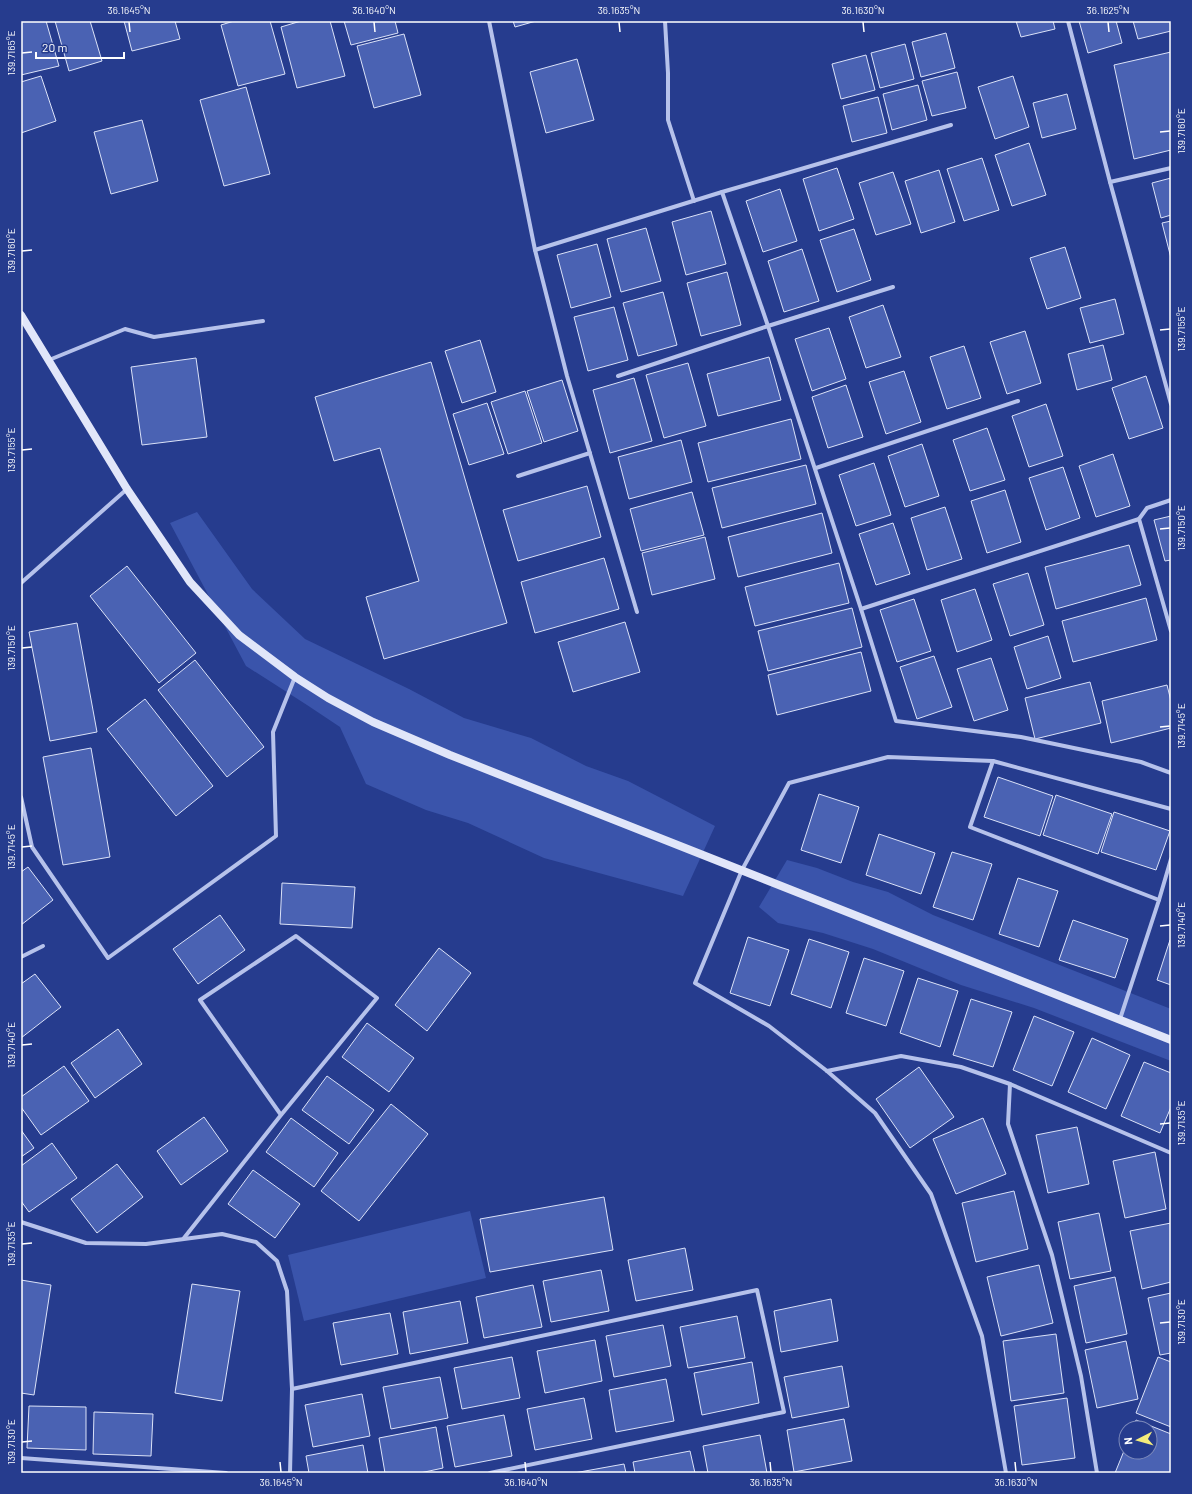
<svg xmlns="http://www.w3.org/2000/svg" width="1192" height="1494" font-family="Barlow,sans-serif">
<rect width="100%" height="100%" fill="#263c8e"/>
<g fill="#3a54ab">
<path d="M197,512L252,589L305,639L409,689L464,718L531,738L586,766L628,781L715,826L683,896L544,858L468,823L426,810L366,784L340,727L307,705L246,666L170,523Z"/>
<path d="M787,860L817,868L853,882L888,892L933,915L1171,1009V1061L1034,1008L961,985L873,949L823,933L778,923L759,907Z"/>
<path d="M470,1211L486,1278L304,1321L288,1255Z"/>
</g>
<g fill="#4a62b3" stroke="#dbe2f8">
<path d="M21,21H46L59,66L21,75Z"/>
<path d="M55,21H90L102,61L69,71Z"/>
<path d="M124,21H175L180,39L132,51Z"/>
<path d="M234,21H270L285,74L238,86L221,25Z"/>
<path d="M301,21H330L345,76L297,88L281,27Z"/>
<path d="M344,21H395L398,33L351,45Z"/>
<path d="M513,21H536L515,27Z"/>
<path d="M1016,21H1053L1055,29L1021,37Z"/>
<path d="M1079,21H1116L1122,43L1088,53Z"/>
<path d="M1133,21H1170L1171,31L1138,39Z"/>
<path d="M946,33L955,68L921,77L912,42Z"/>
<path d="M404,34L421,95L374,108L357,46Z"/>
<path d="M905,44L914,79L880,88L871,53Z"/>
<path d="M1171,52V150L1134,159L1114,65Z"/>
<path d="M866,55L875,90L841,99L832,64Z"/>
<path d="M577,59L594,120L546,133L530,72Z"/>
<path d="M957,72L966,108L932,116L922,81Z"/>
<path d="M41,76L56,121L21,133V82Z"/>
<path d="M1013,76L1029,127L995,139L978,87Z"/>
<path d="M918,85L927,120L892,130L883,94Z"/>
<path d="M246,87L270,174L224,186L200,100Z"/>
<path d="M1067,94L1076,129L1042,138L1033,103Z"/>
<path d="M878,97L887,133L852,142L843,106Z"/>
<path d="M142,120L158,181L111,194L94,132Z"/>
<path d="M1029,143L1046,195L1012,206L995,155Z"/>
<path d="M982,158L999,210L964,221L947,169Z"/>
<path d="M837,168L854,219L819,231L803,179Z"/>
<path d="M939,170L955,222L921,233L905,181Z"/>
<path d="M893,172L911,224L876,235L859,183Z"/>
<path d="M1171,178V215L1161,218L1152,183Z"/>
<path d="M780,189L797,241L763,252L746,201Z"/>
<path d="M711,211L726,264L686,275L672,222Z"/>
<path d="M1171,221V258L1162,223Z"/>
<path d="M646,228L661,281L621,292L607,239Z"/>
<path d="M854,229L871,280L837,292L820,240Z"/>
<path d="M597,244L611,297L571,308L557,255Z"/>
<path d="M1065,247L1081,298L1047,309L1030,258Z"/>
<path d="M802,249L819,301L784,312L768,261Z"/>
<path d="M727,272L741,325L701,336L687,283Z"/>
<path d="M663,292L677,345L638,356L623,303Z"/>
<path d="M1115,299L1124,334L1090,343L1080,308Z"/>
<path d="M883,305L901,357L866,368L849,317Z"/>
<path d="M614,307L628,360L588,371L574,317Z"/>
<path d="M829,328L846,379L812,391L795,339Z"/>
<path d="M1025,331L1041,383L1007,394L990,342Z"/>
<path d="M480,340L496,392L462,403L445,351Z"/>
<path d="M1103,345L1112,380L1077,390L1068,354Z"/>
<path d="M964,346L981,398L947,409L930,357Z"/>
<path d="M769,357L781,400L718,416L707,374Z"/>
<path d="M196,358L207,437L142,445L131,367Z"/>
<path d="M431,362L507,623L384,659L366,597L419,581L380,448L334,461L315,397Z"/>
<path d="M688,363L706,426L664,438L646,375Z"/>
<path d="M904,371L921,422L886,434L869,382Z"/>
<path d="M1146,376L1163,428L1129,439L1112,388Z"/>
<path d="M634,378L652,441L610,453L593,390Z"/>
<path d="M562,380L578,431L544,442L527,391Z"/>
<path d="M846,385L863,437L828,448L812,397Z"/>
<path d="M525,391L542,443L508,454L491,402Z"/>
<path d="M487,403L504,454L469,465L453,414Z"/>
<path d="M1046,404L1063,456L1029,467L1012,416Z"/>
<path d="M791,419L801,459L708,482L698,443Z"/>
<path d="M987,428L1005,480L970,491L953,440Z"/>
<path d="M681,440L692,482L629,499L618,457Z"/>
<path d="M922,444L939,496L905,507L888,456Z"/>
<path d="M1113,454L1130,506L1096,517L1079,466Z"/>
<path d="M874,463L891,515L856,526L839,475Z"/>
<path d="M806,465L816,504L722,528L712,488Z"/>
<path d="M1063,467L1080,518L1046,530L1029,478Z"/>
<path d="M587,486L601,537L518,561L503,510Z"/>
<path d="M1005,490L1021,542L987,553L971,501Z"/>
<path d="M692,492L704,535L641,551L630,509Z"/>
<path d="M945,507L962,559L927,570L911,518Z"/>
<path d="M822,513L832,553L738,577L728,537Z"/>
<path d="M1171,516V560L1165,561L1154,520Z"/>
<path d="M893,523L910,574L876,585L859,534Z"/>
<path d="M705,537L715,579L652,595L642,553Z"/>
<path d="M1129,545L1141,585L1056,609L1045,567Z"/>
<path d="M604,558L619,609L535,633L521,582Z"/>
<path d="M839,563L849,603L755,626L745,587Z"/>
<path d="M127,566L196,653L159,683L90,596Z"/>
<path d="M1028,573L1044,625L1010,636L993,584Z"/>
<path d="M975,589L992,640L957,652L941,600Z"/>
<path d="M1146,598L1157,640L1073,662L1062,621Z"/>
<path d="M914,599L931,651L897,662L880,610Z"/>
<path d="M852,608L862,647L768,671L758,631Z"/>
<path d="M625,622L640,672L573,692L558,642Z"/>
<path d="M77,623L97,732L50,741L29,632Z"/>
<path d="M1048,636L1061,678L1027,689L1014,647Z"/>
<path d="M861,652L871,691L777,715L768,675Z"/>
<path d="M934,656L952,707L917,719L900,667Z"/>
<path d="M991,658L1008,710L974,721L957,669Z"/>
<path d="M195,660L264,747L227,777L158,690Z"/>
<path d="M1090,682L1101,723L1035,739L1025,698Z"/>
<path d="M1167,685L1171,701V728L1111,743L1102,701Z"/>
<path d="M145,699L213,786L176,816L107,729Z"/>
<path d="M91,748L110,857L63,865L43,757Z"/>
<path d="M998,777L1053,796L1040,836L984,817Z"/>
<path d="M819,794L859,807L841,863L801,850Z"/>
<path d="M1056,795L1112,814L1098,854L1043,835Z"/>
<path d="M1114,812L1170,831L1156,870L1101,852Z"/>
<path d="M879,834L935,853L921,894L866,875Z"/>
<path d="M952,852L992,864L973,920L933,907Z"/>
<path d="M28,867L53,900L21,925V872Z"/>
<path d="M1018,878L1058,891L1039,947L999,934Z"/>
<path d="M282,883L355,887L352,928L280,924Z"/>
<path d="M220,915L245,950L198,984L173,949Z"/>
<path d="M1073,920L1128,939L1115,978L1059,960Z"/>
<path d="M748,937L789,950L770,1006L730,993Z"/>
<path d="M809,939L849,952L831,1008L791,994Z"/>
<path d="M1170,940H1171V985L1157,980Z"/>
<path d="M439,948L471,973L427,1031L395,1005Z"/>
<path d="M864,958L904,971L886,1026L846,1013Z"/>
<path d="M35,974L61,1007L21,1038V984Z"/>
<path d="M918,978L958,991L940,1047L900,1033Z"/>
<path d="M971,999L1012,1012L993,1067L953,1055Z"/>
<path d="M1034,1016L1074,1032L1052,1086L1013,1070Z"/>
<path d="M367,1023L414,1058L389,1092L342,1057Z"/>
<path d="M118,1029L142,1064L95,1098L71,1063Z"/>
<path d="M1092,1038L1130,1055L1106,1109L1068,1092Z"/>
<path d="M1144,1062L1171,1073V1107L1160,1133L1121,1116Z"/>
<path d="M64,1066L89,1101L41,1135L21,1107V1097Z"/>
<path d="M919,1067L954,1117L910,1148L876,1099Z"/>
<path d="M327,1076L374,1110L349,1144L302,1110Z"/>
<path d="M391,1104L428,1134L359,1221L321,1191Z"/>
<path d="M204,1117L228,1151L181,1185L157,1151Z"/>
<path d="M291,1118L338,1153L314,1187L266,1152Z"/>
<path d="M983,1118L1006,1174L956,1194L933,1139Z"/>
<path d="M1077,1127L1089,1184L1048,1193L1036,1135Z"/>
<path d="M21,1130L34,1148L21,1157Z"/>
<path d="M52,1143L77,1178L29,1212L21,1201V1166Z"/>
<path d="M1155,1152L1166,1209L1125,1218L1113,1161Z"/>
<path d="M117,1164L143,1197L97,1233L71,1199Z"/>
<path d="M253,1170L300,1204L275,1238L228,1204Z"/>
<path d="M1014,1191L1028,1249L976,1262L962,1203Z"/>
<path d="M604,1197L613,1250L490,1272L480,1219Z"/>
<path d="M1099,1213L1111,1271L1070,1279L1058,1222Z"/>
<path d="M1171,1223V1282L1142,1289L1130,1231Z"/>
<path d="M685,1248L693,1290L636,1301L628,1260Z"/>
<path d="M1039,1265L1053,1323L1001,1336L987,1277Z"/>
<path d="M601,1270L609,1311L551,1322L543,1281Z"/>
<path d="M1115,1277L1127,1334L1086,1343L1074,1286Z"/>
<path d="M21,1280L51,1285L34,1395L21,1393Z"/>
<path d="M192,1284L240,1291L222,1401L175,1393Z"/>
<path d="M533,1285L542,1327L484,1338L476,1297Z"/>
<path d="M1171,1293V1353L1160,1355L1148,1298Z"/>
<path d="M831,1299L838,1341L781,1352L774,1311Z"/>
<path d="M460,1301L468,1343L410,1354L403,1312Z"/>
<path d="M390,1313L398,1354L341,1365L333,1323Z"/>
<path d="M737,1316L745,1358L688,1368L680,1327Z"/>
<path d="M663,1325L671,1366L614,1377L606,1336Z"/>
<path d="M1056,1334L1064,1393L1011,1401L1003,1341Z"/>
<path d="M595,1340L602,1381L545,1393L537,1351Z"/>
<path d="M1126,1341L1138,1399L1097,1408L1085,1350Z"/>
<path d="M512,1357L520,1398L462,1409L454,1368Z"/>
<path d="M1158,1357L1171,1362V1427L1136,1413Z"/>
<path d="M752,1362L759,1403L702,1415L694,1373Z"/>
<path d="M842,1366L849,1407L792,1418L784,1377Z"/>
<path d="M440,1377L448,1418L391,1429L383,1387Z"/>
<path d="M666,1379L674,1421L616,1432L609,1390Z"/>
<path d="M362,1394L370,1436L313,1447L305,1405Z"/>
<path d="M584,1398L592,1439L535,1450L527,1409Z"/>
<path d="M1067,1398L1075,1458L1022,1465L1014,1406Z"/>
<path d="M29,1406L86,1407V1450L27,1448Z"/>
<path d="M94,1412L153,1414L151,1456L93,1454Z"/>
<path d="M504,1415L512,1456L455,1467L447,1426Z"/>
<path d="M844,1419L852,1461L794,1472L787,1430Z"/>
<path d="M1136,1420L1171,1434V1473H1115L1126,1446V1452H1150V1428H1133Z"/>
<path d="M436,1427L443,1468L420,1473H385L379,1438Z"/>
<path d="M760,1435L767,1473H708L703,1446Z"/>
<path d="M363,1445L368,1473H309L306,1456Z"/>
<path d="M690,1451L695,1473H635L633,1462Z"/>
<path d="M624,1464L626,1473H574Z"/>
</g>
<g fill="none" stroke-linecap="round" stroke-linejoin="round">
<g stroke="#b6c2eb" stroke-width="4">
<path d="M489,21L535,250"/>
<path d="M665,21L668,73V120L694,201"/>
<path d="M1068,21L1110,182L1171,404"/>
<path d="M1110,182L1171,168"/>
<path d="M722,192L768,326L893,287"/>
<path d="M49,360L125,329L154,337L263,321"/>
<path d="M618,376L768,326L861,609L896,721L1021,737L1141,762L1171,773"/>
<path d="M816,468L1018,401"/>
<path d="M518,476L590,453"/>
<path d="M1171,500L1147,508L1139,519L1171,631"/>
<path d="M21,583L127,489"/>
<path d="M861,609L1139,519"/>
<path d="M637,612L567,376L535,250L722,192L951,125"/>
<path d="M993,761L970,827L1159,900L1120,1019"/>
<path d="M21,797L32,847L108,958L276,836L273,732L295,677"/>
<path d="M1159,900L1171,859"/>
<path d="M21,957L43,946"/>
<path d="M827,1071L901,1056L961,1067L1010,1084L1171,1153"/>
<path d="M1010,1084L1008,1124L1052,1255L1081,1376L1097,1473"/>
<path d="M21,1222L86,1243L146,1244L222,1234L256,1242L277,1261L287,1291L292,1389L290,1473"/>
<path d="M184,1238L281,1115L377,998L296,936L200,1000L281,1115"/>
<path d="M292,1389L757,1290L784,1412L490,1473"/>
<path d="M21,1458L226,1473"/>
<path d="M1006,1473L982,1336L931,1194L875,1113L827,1071L769,1026L695,983L742,870L789,783L888,757L993,761L1171,809"/>
</g>
<path stroke="#e1e6f9" stroke-width="8" d="M21,315L127,489L190,582L239,635L295,677L328,698L373,722L450,755L1171,1040"/>
</g>
<path fill="none" stroke="#fff" stroke-width="1.5" d="M129,22L130,32M374,22L375,32M619,22L620,32M863,22L864,32M1108,22L1109,32M22,53L32,52M1160,132L1170,131M22,251L32,250M1160,330L1170,329M22,450L32,449M1160,529L1170,528M22,648L32,647M1160,727L1170,726M22,847L32,846M1160,926L1170,925M22,1045L32,1044M1160,1124L1170,1123M22,1244L32,1243M1160,1323L1170,1322M22,1442L32,1441M280,1462L281,1472M525,1462L526,1472M770,1462L771,1472M1015,1462L1016,1472"/>
<rect width="1192" height="1494" fill="none" stroke="#263c8e" stroke-width="44"/>
<g transform="translate(1138 1440) rotate(264)"><circle r="19" fill="#263c8e" stroke="#7d8abb"/>
<path d="M0-3L7 15L0 10L-7 15Z" fill="#f4ec7b"/>
<text y="-6" font-size="11" font-weight="bold" text-anchor="middle" fill="#ffffff">N</text>
</g>
<path d="M36 52v6h88v-6" fill="none" stroke="#ffffff" stroke-width="2"/>
<text x="42" y="52" font-size="12" fill="#ffffff" stroke="#263c8e" stroke-width="3" paint-order="stroke">20 m</text>
<rect x="22" y="22" width="1148" height="1450" fill="none" stroke="#fff" stroke-width="1.5"/>
<g font-size="10" text-anchor="middle" fill="#fff">
<text x="129" y="14">36.1645°N</text>
<text x="374" y="14">36.1640°N</text>
<text x="619" y="14">36.1635°N</text>
<text x="863" y="14">36.1630°N</text>
<text x="1108" y="14">36.1625°N</text>
<text transform="translate(11 53) rotate(-90)" y="4">139.7165°E</text>
<text transform="translate(1181 131) rotate(-90)" y="4">139.7160°E</text>
<text transform="translate(11 251) rotate(-90)" y="4">139.7160°E</text>
<text transform="translate(1181 329) rotate(-90)" y="4">139.7155°E</text>
<text transform="translate(11 450) rotate(-90)" y="4">139.7155°E</text>
<text transform="translate(1181 528) rotate(-90)" y="4">139.7150°E</text>
<text transform="translate(11 648) rotate(-90)" y="4">139.7150°E</text>
<text transform="translate(1181 726) rotate(-90)" y="4">139.7145°E</text>
<text transform="translate(11 847) rotate(-90)" y="4">139.7145°E</text>
<text transform="translate(1181 925) rotate(-90)" y="4">139.7140°E</text>
<text transform="translate(11 1045) rotate(-90)" y="4">139.7140°E</text>
<text transform="translate(1181 1123) rotate(-90)" y="4">139.7135°E</text>
<text transform="translate(11 1244) rotate(-90)" y="4">139.7135°E</text>
<text transform="translate(1181 1322) rotate(-90)" y="4">139.7130°E</text>
<text transform="translate(11 1442) rotate(-90)" y="4">139.7130°E</text>
<text x="281" y="1486">36.1645°N</text>
<text x="526" y="1486">36.1640°N</text>
<text x="771" y="1486">36.1635°N</text>
<text x="1016" y="1486">36.1630°N</text>
</g>
</svg>
